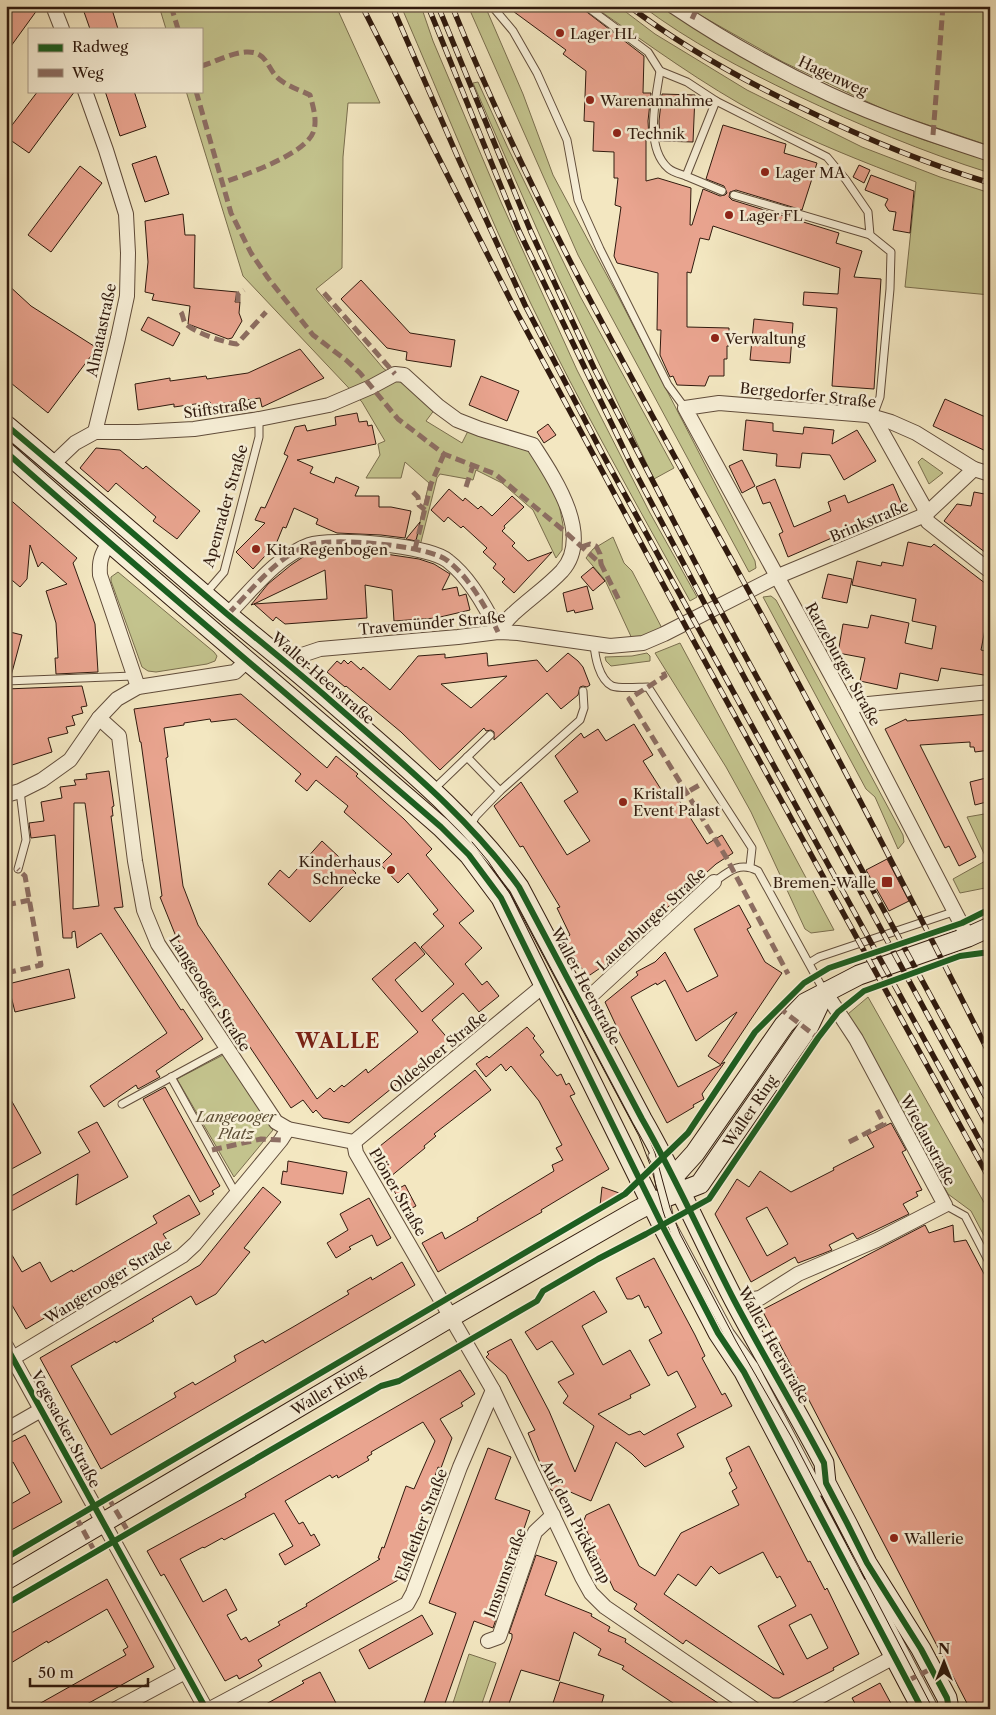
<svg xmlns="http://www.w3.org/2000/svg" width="996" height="1715" font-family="'Libre Caslon Text',serif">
<rect width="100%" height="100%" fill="#f3e7c1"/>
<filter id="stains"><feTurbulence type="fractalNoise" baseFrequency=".004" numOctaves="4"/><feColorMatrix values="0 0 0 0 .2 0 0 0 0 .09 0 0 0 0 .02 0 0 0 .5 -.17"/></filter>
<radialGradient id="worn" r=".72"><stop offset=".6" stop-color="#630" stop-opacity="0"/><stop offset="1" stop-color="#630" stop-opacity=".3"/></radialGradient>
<g fill="#c3c38d" stroke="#7a6e4e">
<path d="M159,6H336L380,103H348L343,157L342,268L316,289L383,368L435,409L426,421L462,443L469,429L529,449L541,466L559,504L563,525L562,550L556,558L533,510L502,483L476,470L473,480L440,474L437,478L419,550L414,548L429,483L405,462L401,478H366L380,455L378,444L385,441L362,402L243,276L186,91H201V29H166Z"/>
<path d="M401,6H421L433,41L501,202L577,370L650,513L697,597L690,601C636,503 580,405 531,304C484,207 444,105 401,6Z"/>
<path d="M468,6H485L523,94L553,175L618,296L755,561L756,568L749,572L578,255Z"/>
<path d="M593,6H618L655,34L747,90L862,147L940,177L990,193V295L905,287L916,182C863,162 812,142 762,116C703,85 648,44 593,6Z"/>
<path d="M642,6H662L708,36L817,94L862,116L924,140L990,161V173C923,152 859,125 796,95C742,69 690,42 642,6Z"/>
<path d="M684,6H990V146L887,111L783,62Z"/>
<path d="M478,82L507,146L580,296L674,468L654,479L557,275L473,83Z"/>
<path d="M922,458L943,473L929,484L918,462Z"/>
<path d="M613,537L624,563L632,571L664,632L634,643L605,580L586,558L593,549Z"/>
<path d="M118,572L214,652L217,656L215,661L207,664L156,672L148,671L142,667L111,581V577Z"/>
<path d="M771,596L776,600L903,835L904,842L898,849L875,797L866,789L763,597Z"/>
<path d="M680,643L834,930L811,933L805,929L751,812L726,767L655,653Z"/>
<path d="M647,653L650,656V661L611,666L606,661L605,657L632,656Z"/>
<path d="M990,813V887L960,893L953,879L987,860L967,817Z"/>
<path d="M868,997L990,1213V1247L971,1211L948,1194L848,1014Z"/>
<path d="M223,1055L273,1130L234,1177L177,1079Z"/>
<path d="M469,1654L496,1663L480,1709H451Z"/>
</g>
<g fill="#e9a48f" stroke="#301a0e" fill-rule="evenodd">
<path d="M6,6H40L6,53Z"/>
<path d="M91,6H111L118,29H90L83,9Z"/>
<path d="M506,6H579L644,56L643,93H651L648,121L649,140H646V181L658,178L691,188L690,225H692L703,189L720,196L725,195L727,193L724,186L706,179L723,125L786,144L784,153L817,163L802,210L736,190L730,192L729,197L732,200L839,233L836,243L862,251L854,277L881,279L874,389L832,386L837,308L803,305L804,292L838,294L840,268L713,226L709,240L700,238L691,273L687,272V327L729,328V346H727V359H724V376H709L705,386L677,385L673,376L670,377L660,355L661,330H657L658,273L617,263L614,256L621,207L615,205L618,178H614V152L593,151L594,122L584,121L586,71L563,54L566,50Z"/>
<path d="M38,91H75L29,153L6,137V133Z"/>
<path d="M105,91H134L146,127L120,136Z"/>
<path d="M662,94L695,95L693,142L660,141L659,121Z"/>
<path d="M156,156L169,194L145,202L132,164Z"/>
<path d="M859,165L870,170L864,183L853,177Z"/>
<path d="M80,166L102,183L51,252L28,235Z"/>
<path d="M871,175L914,191L910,233L893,230L896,212L889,211L885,205L888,199L865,190Z"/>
<path d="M183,214L185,235H195L194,288L237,292L235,302H240L239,313L242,321L232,338L228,339L188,324L190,306L152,300L154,294L145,292L148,262L145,221Z"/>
<path d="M361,280L410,333L455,340L451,367L406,360L407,352L387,348L341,299Z"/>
<path d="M6,283L31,306L97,348L48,413L6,379Z"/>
<path d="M148,317L180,333L173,346L141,330Z"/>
<path d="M754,319L793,323L790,363L750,360Z"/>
<path d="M300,349L324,378L262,407L260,398L211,405L210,402L174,407V404L138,410L135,384L170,378V381L206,376L207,379L248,373Z"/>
<path d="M481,376L519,391L507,421L469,405Z"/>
<path d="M945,399L990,419V453L933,426Z"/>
<path d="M357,413L359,422L367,421L368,426L372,425L376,444L297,460L313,467L310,473L334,483L336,477L359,487L355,496H379V507H391L411,511L405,538L381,535L337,533L316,524L318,519L294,508L286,528L283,527L276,544L253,569L236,552L265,523L255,520L261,507L265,508L270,497L288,456L284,454L295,427L305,425L307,431L336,425L335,417Z"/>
<path d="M746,420L773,423V431L803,434L804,427L834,430L832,444L857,430L876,461L844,480L830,455L802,453L800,468L776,466L777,454L743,450Z"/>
<path d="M548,424L556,435L544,443L537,432Z"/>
<path d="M96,448L120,450L143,469L146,466L200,511L177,539L153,521L156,517L116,483L108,492L80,468Z"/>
<path d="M742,460L755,486L742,493L729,466Z"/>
<path d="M775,479L794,527L831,511L828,502L845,495L848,503L893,484L903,507L788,557L779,534L783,532L770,502L763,504L756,487Z"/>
<path d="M449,489L463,501L465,498L478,509L481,506L492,516L512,496L524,507L504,526L505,528L502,531L515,543L512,546L528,561L552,552L514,593L502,582L505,579L493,568L496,564L483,552L487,548L463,526L461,528L448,517L444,522L431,510Z"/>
<path d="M974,492L990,495V556L944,521L957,504L971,506Z"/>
<path d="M6,496L77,558L73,563L95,624L98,672L56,674L55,658H58L56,623L46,591L67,584L42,562L38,567L30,545L27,579L20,587L6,575Z"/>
<path d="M420,522L416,541L406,539Z"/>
<path d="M908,542L931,547L934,544L990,587V621L987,619L981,650L990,652V676L941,668L938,681L900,673L897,689L860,681L865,658L838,653L843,624L868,628L871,615L909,623L905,643L932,649L936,626L912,621L916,599L852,585L857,561L881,566L882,562L903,566Z"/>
<path d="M322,551L379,553L419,559L434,564L450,574L442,590L457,587L459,596L466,594L470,610L436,618L394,621L392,590L365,585L367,618L285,624L276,617L273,621L254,604L251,605L268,584L291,565L303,557ZM325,570L327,599L254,604Z"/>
<path d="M593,567L605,581L593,591L581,577Z"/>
<path d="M828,574L852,579L847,603L822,598Z"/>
<path d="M587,586L593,609L575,613L574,610L567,612L563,593Z"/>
<path d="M6,631L22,635L11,676H6Z"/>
<path d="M487,653L488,666L537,660L547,672L568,653L578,661L583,667L590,685L587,687L583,686L580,687L578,695L561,709L547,693L494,740V732L491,730L486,731L484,728L440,770L401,732L346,686L345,687L327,672L337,661L341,664L344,660L348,664L351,661L361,670L363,667L390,690L418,656L445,654V658ZM507,676L471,708L441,684Z"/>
<path d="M82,686L87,706L81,707L83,713L72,716L75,725L66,727L68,733L48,738L52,752L6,767V689Z"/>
<path d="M241,694L327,768L336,756L358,774L356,776L404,819L432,849L426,855L474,911L459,923L482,948L465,964L482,985L487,981L499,996L479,1012L463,993L432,1020L450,1041L349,1123L323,1118L316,1110L313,1113L303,1100L291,1108L177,939L160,897L162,896L141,742H140L134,709ZM210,719L211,722L236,719L301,774L295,781L307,791L316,780L348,806L344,812L392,854L381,865L398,883L408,873L438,910L433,914L444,926L421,947L454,984L422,1012L395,980L425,954L415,942L372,979L418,1032L368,1073L366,1069L344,1087L342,1085L334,1092L330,1088L317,1099L198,925L183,886L166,758L168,757L164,728L184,725V723Z"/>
<path d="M990,714V750L975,752L974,747H970V742L920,745L976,857L959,866L949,846L945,848L885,729L906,719L907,721Z"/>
<path d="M634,724L653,755L643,761L664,794L672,789L707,844L722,835L733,853L716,864L611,958L612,960L587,977L564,939L570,935L557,908L560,907L523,846L520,847L494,806L521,782L567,855L590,841L564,801L578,792L555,756L581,733L584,738L598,729L606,741Z"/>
<path d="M109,771L114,806L112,807L113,816H111L123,907L114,908L181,1010L183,1009L203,1039L156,1071L160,1077L138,1089L136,1085L104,1107L90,1086L167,1033L101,933L77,948L75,931L72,932V938H63L55,835L31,838L29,823L44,821L41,802L62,798L60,787L76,785L74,780L87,779L86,774ZM74,803H85L99,906L73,909Z"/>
<path d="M990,777V801L975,805L970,782Z"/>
<path d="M322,841L356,873L310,922L268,884L280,870L289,878Z"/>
<path d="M887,859L909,901L889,911L866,870Z"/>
<path d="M739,905L751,927L747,929L765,962L782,973L721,1064L725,1062L702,1094L704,1099L693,1105L694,1107L667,1123L620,1034L605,1002L638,975L636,972L655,962L665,952L687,992L718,976L694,929ZM665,980L696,1041L737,1012L708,1056L721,1065L678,1087L631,997L656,983L657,985Z"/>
<path d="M69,969L75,998L15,1012L8,984Z"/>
<path d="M527,1027L535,1036L533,1038L544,1052L540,1055L557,1076L561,1074L566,1085L569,1083L575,1094L570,1096L609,1169L541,1210L542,1212L438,1272L422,1243L442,1232L445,1239L478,1220L477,1218L554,1171L552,1165L563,1160L556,1148L562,1145L539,1101L511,1066L506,1071L501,1064L486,1077L476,1064L487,1056L489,1058Z"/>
<path d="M475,1070L491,1090L434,1134L436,1136L424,1146L425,1148L390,1177L370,1154Z"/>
<path d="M165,1087L220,1186L212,1191L214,1194L200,1202L143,1099Z"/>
<path d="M6,1091L41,1153L6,1172Z"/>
<path d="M97,1122L128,1177L76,1205L78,1174L6,1214V1199L90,1152L78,1132Z"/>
<path d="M891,1123L906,1150L902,1152L922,1190L916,1192L918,1196L903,1204L909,1214L857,1239L853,1233L829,1245L832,1250L822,1254L798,1263L795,1257L751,1282L715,1214L737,1179L749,1187L760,1171L791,1192L834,1170L833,1168L874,1147L867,1135ZM767,1207L788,1244L767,1256L746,1218Z"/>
<path d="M288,1161L347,1172L343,1194L281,1184L283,1171L287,1172Z"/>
<path d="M405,1185L416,1206L406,1211L394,1191Z"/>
<path d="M263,1187L281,1202L244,1248L250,1252L216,1294L196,1305L191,1296L152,1319L154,1321L116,1343L115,1341L71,1366L111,1435L176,1397L174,1393L193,1382L195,1385L236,1361L234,1356L263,1340L265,1343L293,1327L349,1294L347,1291L371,1277L372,1280L402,1262L415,1285L101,1469L40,1358L200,1265Z"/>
<path d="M602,1187L622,1194L600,1206Z"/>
<path d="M189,1195L200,1214L163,1234L169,1243L109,1277L110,1279L26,1329L6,1295V1245L22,1272L40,1262L51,1282L72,1270L73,1272L157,1223L153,1216Z"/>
<path d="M369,1198L391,1238L377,1246L372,1235L349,1247L351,1249L336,1258L327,1243L348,1230L340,1214Z"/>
<path d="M925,1225L929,1233L953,1225L954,1242L966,1240L990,1285V1709H970L762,1310Z"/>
<path d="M654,1258L695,1335L705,1356L702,1358L722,1395L725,1393L732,1406L677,1434L684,1447L645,1467L632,1454L616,1442L591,1501L568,1491L566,1496L551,1490L528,1433L535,1430L506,1375L486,1357L489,1354L487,1352L511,1339L549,1411L575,1472L594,1426L563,1403L568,1396L558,1382L574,1374L552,1341L537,1350L525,1332L594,1291L607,1312L582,1326L603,1365L630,1350L650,1385L630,1395L631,1398L598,1414L629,1435L640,1431L644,1435L696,1407L677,1371L668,1376L649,1340L662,1333L648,1306L645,1308L639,1295L632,1299H627L616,1278Z"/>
<path d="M460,1370L475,1394L461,1403L463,1406L440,1419L452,1438L441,1468L438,1467L434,1479L401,1571H403L400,1579L258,1660L262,1666L256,1670L239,1679L237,1675L225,1681L164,1574L161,1576L147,1551L246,1497L245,1494ZM423,1422L435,1441L414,1489L406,1486L384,1548L382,1547L378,1558L380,1559L306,1604L307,1606L278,1622L280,1625L249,1642L246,1637L241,1640L227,1615L237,1610L226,1589L203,1602L180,1559L203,1547L204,1548L222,1538L224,1540L274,1513L293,1546L279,1554L285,1565L320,1545L314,1534L311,1536L303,1522L299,1524L285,1501L330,1475L332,1478L337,1475L338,1478L369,1460L367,1457L372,1454L371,1452Z"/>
<path d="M25,1435L62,1502L6,1533V1507L30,1493L13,1462L6,1465V1445Z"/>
<path d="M749,1446L808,1562L810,1561L825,1590L827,1588L859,1654L833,1668L834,1670L779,1698H773L686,1640L683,1644L634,1609L637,1604L614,1590L583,1523L586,1515L609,1504L639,1566L655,1576L681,1533L739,1505L732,1491L737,1488L729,1473L732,1471L726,1458ZM763,1552L777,1578L780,1576L796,1606L758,1626L784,1675L664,1594L678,1574L696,1586L711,1566L719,1574ZM811,1614L828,1648L807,1659L789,1625Z"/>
<path d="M488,1448L511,1457L495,1499L530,1511L517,1549L520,1550L493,1628L474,1621L443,1709H422L456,1613L429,1603Z"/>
<path d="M536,1555L557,1562L545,1595L592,1614L591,1616L610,1627L608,1631L626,1639L625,1642L727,1709H682L622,1669L624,1666L598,1655L601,1649L574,1632L559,1681L521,1670L507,1709H487L512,1638V1634L509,1633Z"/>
<path d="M107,1579L154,1667L78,1709H30L126,1655L123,1650L128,1647L107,1609L48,1643L47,1641L6,1666V1636Z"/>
<path d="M422,1615L433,1634L369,1669L359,1650Z"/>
<path d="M320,1672L339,1709H257L304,1683L302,1681Z"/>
<path d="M560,1682L604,1695L600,1709H551Z"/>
<path d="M880,1683L894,1709H858L852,1698Z"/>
</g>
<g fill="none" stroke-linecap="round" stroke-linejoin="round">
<defs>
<g id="lane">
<path d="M492,6L513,31L537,73L567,140L578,200L600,249L668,385L685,408"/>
<path d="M586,6L648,52L660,71L687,82L716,101L827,157L846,180L868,212L870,235L891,252L890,289L880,397L873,416"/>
<path d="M660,71C656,98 644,146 668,168C672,172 680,174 686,176"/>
<path d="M716,101L686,176L722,191"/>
<path d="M734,195L870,235"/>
<path d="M205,594L224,572L259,437V419"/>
<path d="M594,644C595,657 599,679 612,686C619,689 639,687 648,687L752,848L750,866"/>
<path d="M6,681L133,676"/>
<path d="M467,757L500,791"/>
<path d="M433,790L490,735"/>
<path d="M470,826L476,816L500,791L580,720L584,708L583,691"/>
<path d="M18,869L26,840L20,791"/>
<path d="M714,882C729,871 740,861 758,871L824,991"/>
<path d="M809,963L819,957L956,911"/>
<path d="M171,1077L236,1194"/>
<path d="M122,1104L225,1048"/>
<path d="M652,1156L656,1163L660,1187"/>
<path d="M666,1200L670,1220L730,1332L754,1365L821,1492"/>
<path d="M945,1205L965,1216L990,1264"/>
<path d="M868,1581L935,1709"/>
</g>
<g id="street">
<path d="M53,6L62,29"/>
<path d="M673,6C722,39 775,69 829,94C881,118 935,136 990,154"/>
<path d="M85,91L106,150L126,214L128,253L127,296L118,338L95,432"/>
<path d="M873,416L924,507L925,515L928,522L990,571"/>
<path d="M53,464L75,443L95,432H138L194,429L259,419L329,405L371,387L395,374L404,375L438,406L457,420L480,429L533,445C553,476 594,535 562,571C547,587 529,599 513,614C507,619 503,626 498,632"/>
<path d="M109,543C101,554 99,562 100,575L138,687"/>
<path d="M228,614C252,590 276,557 309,545C332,537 429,545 448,561C469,577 487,609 498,632"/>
<path d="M290,665L296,657L320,649L458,637L498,632L518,633L610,646L643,643L664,634L776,577L925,515L974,469"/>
<path d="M848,706L990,692"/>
<path d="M99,718L119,736L135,861L144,910L158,944L276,1122L288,1129L354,1142"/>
<path d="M6,795L20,791L42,780L70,760L99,718L117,699L138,687L235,672L248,660"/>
<path d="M968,937L848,706L685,408L719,403L867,415L891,422L916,433L974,469L990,474"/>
<path d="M581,1005L714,882"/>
<path d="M354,1142L356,1153L493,1390L582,1577L591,1593L605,1607L754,1709"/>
<path d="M354,1142L543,986"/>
<path d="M735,1302L760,1298L798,1274L877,1240L945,1205L856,1039L825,992"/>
<path d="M6,1346L206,1709"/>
<path d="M13,1358L182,1256L195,1244L281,1140L288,1129"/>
<path d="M6,1430L41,1410"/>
<path d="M488,1641L499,1637L535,1532L553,1515"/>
<path d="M116,1709L185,1672"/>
<path d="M210,1709L407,1604L413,1593L460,1467L493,1390"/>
<path d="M797,1709L894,1657"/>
</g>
<g id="secondary">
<path d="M6,425C80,487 153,551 227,614C262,643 297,671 331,701C398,760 467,815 519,887L642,1119C676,1178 703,1240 734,1300C763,1355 795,1408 824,1463L826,1483L848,1525L867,1563L921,1649L947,1698L949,1709"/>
<path d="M6,452C149,579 296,701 441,827L469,855L501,898L662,1225L718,1333L744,1372L922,1709"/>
<path d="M666,1185L695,1153L784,1025L805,1003L859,975L968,937L990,927"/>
<path d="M6,1580L451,1317L634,1212L651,1203L700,1184L809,1026L825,992"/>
</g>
</defs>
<use href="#lane" stroke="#614d3b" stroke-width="9"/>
<use href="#street" stroke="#614d3b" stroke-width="16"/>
<use href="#secondary" stroke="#301a0e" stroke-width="21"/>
<use href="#lane" stroke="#f7efd7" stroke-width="7"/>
<use href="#street" stroke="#f7efd7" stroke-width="14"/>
<use href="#secondary" stroke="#f7efd7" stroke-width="19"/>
<g stroke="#301a0e" stroke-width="1">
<path d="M6,426L284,662L431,792L468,827L501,863L524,899L645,1129L655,1153L670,1208L680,1234L736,1341L792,1438L933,1709"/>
<path d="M472,842L488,861L511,895L639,1136L651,1167L663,1211L672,1238L729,1345L774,1423L924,1709"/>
</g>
<defs>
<g id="rail">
<path d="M362,6L516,311L692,638L990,1180"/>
<path d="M392,6L459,160L525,305L602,453L990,1159"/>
<path d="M428,6L519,231L632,466L716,625L990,1130"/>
<path d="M438,6L531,232L594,368L711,593L990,1105"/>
<path d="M452,6C532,204 638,390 741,577C827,734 909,894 990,1055"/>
<path d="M629,6C684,48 744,81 806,110C866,139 927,164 990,183"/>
</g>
</defs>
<use href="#rail" stroke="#301a0e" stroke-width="5.5"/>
<use href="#rail" stroke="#f7efd7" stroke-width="4" stroke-dasharray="11" stroke-linecap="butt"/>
<g stroke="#8d6e63" stroke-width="5" stroke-dasharray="10 5" stroke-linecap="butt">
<path d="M171,6L178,29"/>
<path d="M692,19L698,6"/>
<path d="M201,66C215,62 231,53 246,52C268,51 266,68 279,79C289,87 300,90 310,95C313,106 317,119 314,130C308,154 244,175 222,183"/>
<path d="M196,91L231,213L251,253L268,278L313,335L346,360L360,373L398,419L444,454L495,474L563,530L601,564L620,602"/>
<path d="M933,135L943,6"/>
<path d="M324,293L395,374"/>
<path d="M238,302V294L244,290"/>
<path d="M181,312C183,315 183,320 185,323C192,332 226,343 237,344L266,312"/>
<path d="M466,487L473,465"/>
<path d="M413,492L418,497L419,505L425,510"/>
<path d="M581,547L590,544L596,546L600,554L601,564"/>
<path d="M415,549L431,484L444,454"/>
<path d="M228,614C252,590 276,557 309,545C332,537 429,545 448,561C469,577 487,609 498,632"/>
<path d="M663,672L665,676L629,699L726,857L788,974"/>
<path d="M677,798L703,783"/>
<path d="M6,905L30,900"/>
<path d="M6,973L41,965L25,876L18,869"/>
<path d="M778,1007L818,1038"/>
<path d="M849,1142L884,1124L877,1110"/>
<path d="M212,1150L261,1139L281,1140"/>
<path d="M108,1497L129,1533"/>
<path d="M76,1517L95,1552"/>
<path d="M907,1681L931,1669"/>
</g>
<defs>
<g id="cycleway">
<path d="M6,425C80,487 153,551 227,614C262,643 297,671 331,701C398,760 467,815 519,887L642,1119C676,1178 703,1240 734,1300C763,1355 795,1408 824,1463L826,1483L848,1525L867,1563L921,1649L947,1698L949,1709"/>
<path d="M6,452C149,579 296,701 441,827L469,855L501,898L662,1225L718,1333L744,1372L922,1709"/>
<path d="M6,1346L206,1709"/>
<path d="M6,1558L625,1194L688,1133L755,1032L804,983L829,968L962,923L990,909"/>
<path d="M6,1604L381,1386L399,1381L537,1301L543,1291L598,1259L646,1234L709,1199L818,1038L838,1012L864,991L960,956L990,952"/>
</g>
</defs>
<use href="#cycleway" stroke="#f7efd7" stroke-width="9"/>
<use href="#cycleway" stroke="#1b5e20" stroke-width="6"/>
</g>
<g fill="#8f2418" stroke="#f7efd7" stroke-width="2">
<circle cx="560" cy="33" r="5"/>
<circle cx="590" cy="100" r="5"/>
<circle cx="617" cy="133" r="5"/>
<circle cx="765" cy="172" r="5"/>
<circle cx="729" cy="215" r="5"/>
<circle cx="715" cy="338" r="5"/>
<circle cx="256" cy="549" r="5"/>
<circle cx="623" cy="802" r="5"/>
<circle cx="391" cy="870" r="5"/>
<rect x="881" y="876" width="12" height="12" rx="2.5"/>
<circle cx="894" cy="1538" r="5"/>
</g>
<g text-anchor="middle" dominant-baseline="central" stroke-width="5" stroke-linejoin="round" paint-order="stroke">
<g font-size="15" fill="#301a0e" stroke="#f7efd7" text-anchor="start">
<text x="570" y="33">Lager HL</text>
<text x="600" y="100">Warenannahme</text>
<text x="627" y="133">Technik</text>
<text x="775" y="172">Lager MA</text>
<text x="739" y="215">Lager FL</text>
<text x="725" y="338">Verwaltung</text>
<text x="266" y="549">Kita Regenbogen</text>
<text x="633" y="793">Kristall<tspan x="633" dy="17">Event Palast</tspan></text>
<text x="381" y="861" text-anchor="end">Kinderhaus<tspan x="381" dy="17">Schnecke</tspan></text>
<text x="876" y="882" text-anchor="end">Bremen-Walle</text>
<text x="904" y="1538">Wallerie</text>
</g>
<g font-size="15" fill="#301a0e" stroke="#f7efd7">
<text transform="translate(833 76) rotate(25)">Hagenweg</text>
<text transform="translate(101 330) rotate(-78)">Almatastraße</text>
<text transform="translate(808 395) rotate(6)">Bergedorfer Straße</text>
<text transform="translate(220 408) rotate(-8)">Stiftstraße</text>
<text transform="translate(225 506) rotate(-74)">Apenrader Straße</text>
<text transform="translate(869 521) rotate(-23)">Brinkstraße</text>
<text transform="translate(432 623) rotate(-5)">Travemünder Straße</text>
<text transform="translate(843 664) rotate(61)">Ratzeburger Straße</text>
<text transform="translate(323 678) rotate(41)">Waller Heerstraße</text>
<text transform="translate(651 919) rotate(-43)">Lauenburger Straße</text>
<text transform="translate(586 986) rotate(62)">Waller Heerstraße</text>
<text transform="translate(210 993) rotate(57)">Langeooger Straße</text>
<text transform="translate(438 1052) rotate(-39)">Oldesloer Straße</text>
<text transform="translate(750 1111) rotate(-56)">Waller Ring</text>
<text transform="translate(928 1140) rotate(62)">Wiedaustraße</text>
<text transform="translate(398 1192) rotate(60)">Plöner Straße</text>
<text transform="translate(108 1281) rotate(-32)">Wangerooger Straße</text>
<text transform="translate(774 1345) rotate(61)">Waller Heerstraße</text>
<text transform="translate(328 1390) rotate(-31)">Waller Ring</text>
<text transform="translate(66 1429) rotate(62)">Vegesacker Straße</text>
<text transform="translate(576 1522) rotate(63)">Auf dem Pickkamp</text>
<text transform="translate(421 1525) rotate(-69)">Elsflether Straße</text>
<text transform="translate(505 1573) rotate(-70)">Imsumstraße</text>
</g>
<g font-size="15" font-style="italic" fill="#5c4d34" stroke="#f7efd7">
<text x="236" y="1116">Langeooger<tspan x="236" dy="17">Platz</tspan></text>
</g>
<g font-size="20" font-weight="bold" letter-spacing="1" fill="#7a1f14" stroke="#f7efd7">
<text x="338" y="1041">WALLE</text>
</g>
</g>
<rect width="996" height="1715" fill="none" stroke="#f3e7c1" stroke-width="25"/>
<rect x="8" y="8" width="981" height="1700" fill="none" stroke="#301a0e" stroke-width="2.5"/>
<rect x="12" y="12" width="971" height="1690" fill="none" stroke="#301a0e"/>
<rect x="28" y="28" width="175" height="65" fill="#f7efd7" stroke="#a79a87"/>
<rect x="38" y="44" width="25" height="8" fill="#1b5e20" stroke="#a79a87"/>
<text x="72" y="52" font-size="15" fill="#301a0e">Radweg</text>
<rect x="38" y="69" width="25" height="8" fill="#8d6e63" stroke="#a79a87"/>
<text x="72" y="78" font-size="15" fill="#301a0e">Weg</text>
<g transform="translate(944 1662)" stroke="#f7efd7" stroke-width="4" paint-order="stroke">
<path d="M0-4L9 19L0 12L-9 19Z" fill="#301a0e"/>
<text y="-8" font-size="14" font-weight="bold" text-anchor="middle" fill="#301a0e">N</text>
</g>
<path d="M30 1678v8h118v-8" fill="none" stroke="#301a0e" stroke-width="2.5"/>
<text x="38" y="1678" font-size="15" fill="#301a0e" stroke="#f7efd7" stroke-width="4" paint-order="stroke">50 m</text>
<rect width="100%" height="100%" filter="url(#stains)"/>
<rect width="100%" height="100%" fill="url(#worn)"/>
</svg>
